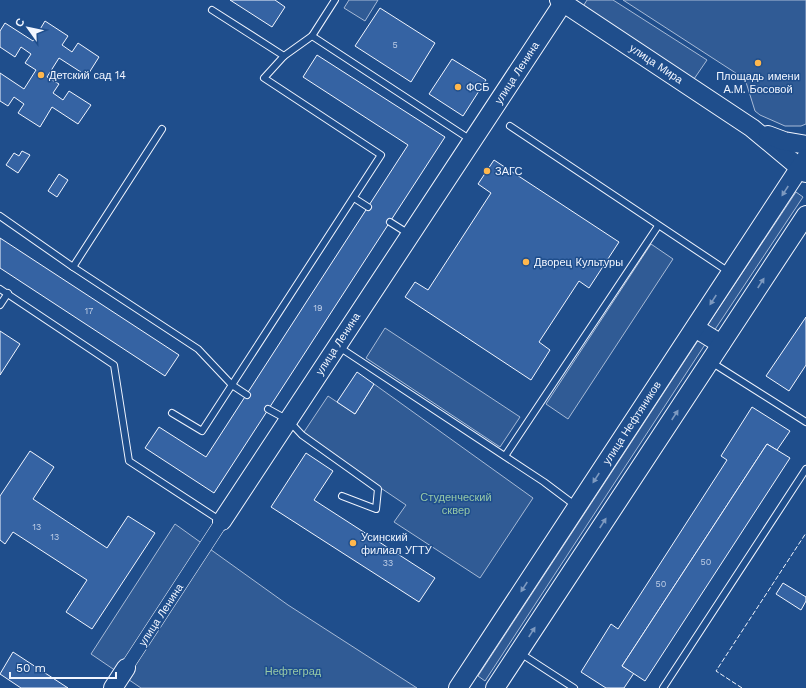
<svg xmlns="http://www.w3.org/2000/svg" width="806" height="688" font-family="'Work Sans',sans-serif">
<rect width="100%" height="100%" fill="#1f4e8c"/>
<g fill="#305b95" stroke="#a8bbd7">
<path d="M349,0H378L365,21L344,8Z"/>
<path d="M587,0H613L707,60L694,79L582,8Z"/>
<path d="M623,0H806V124L801,126H785L760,115L755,111L745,79Z"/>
<path d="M796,192L803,197L714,331L707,326Z"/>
<path d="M651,244L673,259L568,419L546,404Z"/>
<path d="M385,328L520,417L500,447L366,358Z"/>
<path d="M699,339L706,343L485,681L478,676Z"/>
<path d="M374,384L533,498L480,578L394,522L406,505L302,435L328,396L355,414Z"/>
<path d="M175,524L288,605L417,688H141L91,654Z"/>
</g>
<g fill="#3563a3" stroke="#f2f6ff">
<path d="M230,0H275L285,7L272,27Z"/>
<path d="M380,8L435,43L411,82L355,46Z"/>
<path d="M45,21L68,36L62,45L72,52L78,43L99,57L87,76L59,58L47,77L59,84L53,93L63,100L69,91L91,105L78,124L52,107L40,127L18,113L24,104L14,97L8,106L0,101V73L24,89L36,70L25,63L31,54L21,47L15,57L0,47V31L5,23L33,41Z"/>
<path d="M317,55L445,137L214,493L145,448L159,427L206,457L408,145L303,77Z"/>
<path d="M452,59L486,80L463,116L429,94Z"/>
<path d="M22,151L30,155L18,173L6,165L14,153L19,156Z"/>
<path d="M494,160L619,242L589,288L579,281L539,342L550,350L531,380L405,297L415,282L428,290L491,193L478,184Z"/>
<path d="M59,174L68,180L57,197L48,191Z"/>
<path d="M0,238L179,355L165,376L0,268Z"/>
<path d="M806,317V365L789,391L766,376Z"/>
<path d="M0,331L20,344L0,375Z"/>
<path d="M357,372L374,384L355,414L337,402Z"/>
<path d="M752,407L790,431L777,450L767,444L622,666L634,673L624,688H606L581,672L611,624L618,629L727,460L721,456Z"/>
<path d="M767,444L790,458L645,681L622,666Z"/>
<path d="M30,451L54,467L33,499L107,548L128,516L155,533L92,629L66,612L87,580L13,532L5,544L0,540V496Z"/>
<path d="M306,453L333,471L314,500L435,578L419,602L271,507Z"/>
<path d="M783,583L806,597V601L801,610L776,594Z"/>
<path d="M13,652L68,688H21L0,674Z"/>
</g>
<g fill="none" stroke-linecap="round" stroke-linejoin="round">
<defs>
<g id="lane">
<path d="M212,10L284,56"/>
<path d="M312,36L471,140"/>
<path d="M510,126L729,272"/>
<path d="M354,198L368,207"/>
<path d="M0,216L73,267L198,349L232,385L247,395"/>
<path d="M390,222L409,234"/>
<path d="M73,267L162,129"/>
<path d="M0,289L114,365L129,461L221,521"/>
<path d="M0,305L8,293"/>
<path d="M339,347L544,482L576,506"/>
<path d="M711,362L806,422"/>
<path d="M268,409L288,420L302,435L378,489L376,509L342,496"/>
<path d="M172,413L202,431L381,155L264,78L284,56L312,36L335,0"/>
<path d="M505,456L658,226"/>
<path d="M520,653L574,688"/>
<path d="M663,688L806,469"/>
</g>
<path id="street" d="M126,668L222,521"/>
<g id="secondary">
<path d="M559,0L752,128L806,173"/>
<path d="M768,135L784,141L806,145"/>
<path d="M695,328L721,344"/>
<path d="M222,521L565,0"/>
<path d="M113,688L126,668"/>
<path d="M458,688L806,158"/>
<path d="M495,688L806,215"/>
</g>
</defs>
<use href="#lane" stroke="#f2f6ff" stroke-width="8"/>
<use href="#street" stroke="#f2f6ff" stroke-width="14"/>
<use href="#secondary" stroke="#f2f6ff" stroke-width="20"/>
<use href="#lane" stroke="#1f4e8c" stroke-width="6"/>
<use href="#street" stroke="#1f4e8c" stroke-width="13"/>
<use href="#secondary" stroke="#1f4e8c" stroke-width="18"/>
<path stroke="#f2f6ff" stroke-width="1" stroke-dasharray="5 2" stroke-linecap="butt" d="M742,688L716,671L806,533"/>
</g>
<defs><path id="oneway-solid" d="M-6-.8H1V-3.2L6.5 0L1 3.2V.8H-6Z"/></defs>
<g fill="#7e9ac0">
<use href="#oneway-solid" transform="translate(785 191) rotate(123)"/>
<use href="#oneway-solid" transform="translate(761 283) rotate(-57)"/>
<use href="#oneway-solid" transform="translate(713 300) rotate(123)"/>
<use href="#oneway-solid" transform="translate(675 415) rotate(-57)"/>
<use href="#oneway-solid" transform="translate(596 478) rotate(123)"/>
<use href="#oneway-solid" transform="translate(603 523) rotate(-57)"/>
<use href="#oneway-solid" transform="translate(524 587) rotate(123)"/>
<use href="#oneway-solid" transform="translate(532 632) rotate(-57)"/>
</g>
<g fill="#ffb74d" stroke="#1f4e8c" stroke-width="1.5">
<circle cx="758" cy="63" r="4"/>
<circle cx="41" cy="75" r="4"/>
<circle cx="458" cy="87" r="4"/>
<circle cx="487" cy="171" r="4"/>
<circle cx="526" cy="262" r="4"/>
<circle cx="353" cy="543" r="4"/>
</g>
<g text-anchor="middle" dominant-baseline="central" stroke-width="3" stroke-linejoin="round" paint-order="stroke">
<g font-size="9" fill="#c3d1e8">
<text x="395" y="45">5</text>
<text x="318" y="308">19</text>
<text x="89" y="311">17</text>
<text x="37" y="527">13</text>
<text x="55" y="537">13</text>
<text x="706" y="562">50</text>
<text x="388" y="563">33</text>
<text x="661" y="584">50</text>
</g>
<g font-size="11" fill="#f2f6ff" stroke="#1f4e8c">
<text transform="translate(656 64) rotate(34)">улица Мира</text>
<text transform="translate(517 73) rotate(-57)">улица Ленина</text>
<text transform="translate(338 344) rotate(-57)">улица Ленина</text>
<text transform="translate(632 423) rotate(-57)">улица Нефтяников</text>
<text transform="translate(161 615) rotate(-57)">улица Ленина</text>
</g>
<g font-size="11" fill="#f2f6ff" stroke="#1f4e8c" text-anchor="start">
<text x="49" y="75">Детский сад 14</text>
<text x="758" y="76" text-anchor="middle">Площадь имени<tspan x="758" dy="13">А.М. Босовой</tspan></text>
<text x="466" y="87">ФСБ</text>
<text x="495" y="171">ЗАГС</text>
<text x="534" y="262">Дворец Культуры</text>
<text x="361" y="537">Усинский<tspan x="361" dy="13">филиал УГТУ</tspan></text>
</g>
<g font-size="11" fill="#97c8a6" stroke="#1f4e8c">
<text x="456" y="497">Студенческий<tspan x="456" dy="13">сквер</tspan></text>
<text x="293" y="671">Нефтеград</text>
</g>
</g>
<g transform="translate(28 28) rotate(303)" stroke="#1f4e8c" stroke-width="3" paint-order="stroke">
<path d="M0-3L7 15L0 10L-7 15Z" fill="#f2f6ff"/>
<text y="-6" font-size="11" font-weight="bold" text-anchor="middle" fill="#f2f6ff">С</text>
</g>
<path d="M10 672v6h106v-6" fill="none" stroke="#f2f6ff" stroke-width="2"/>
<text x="16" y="672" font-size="12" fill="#f2f6ff" stroke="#1f4e8c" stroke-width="3" paint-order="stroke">50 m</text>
</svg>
